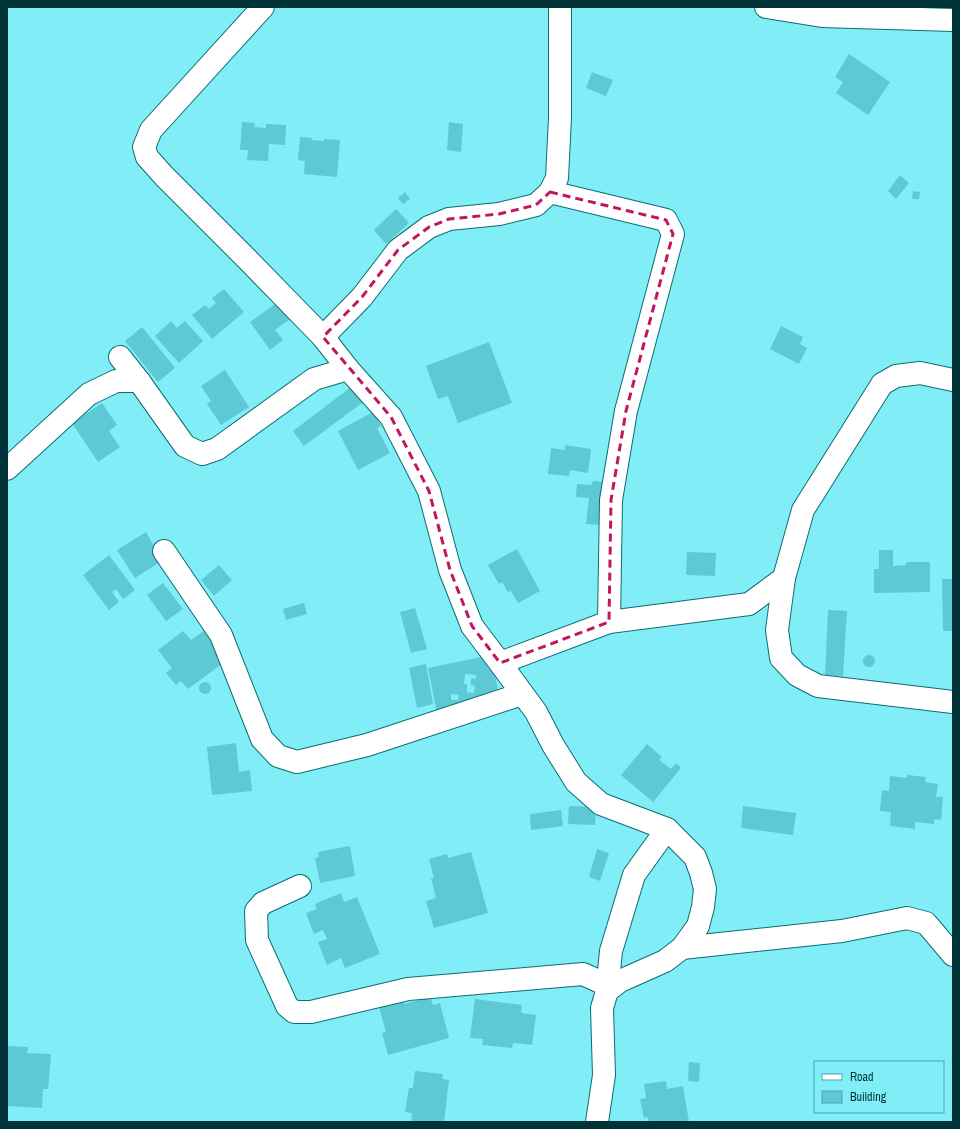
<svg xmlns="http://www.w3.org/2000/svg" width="960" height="1129" font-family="'Archivo Narrow',sans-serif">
<rect width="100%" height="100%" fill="#81edf7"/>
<g fill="#5cc9d4" fill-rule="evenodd">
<path d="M849,54L890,82L868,115L836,93L843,82L835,77Z"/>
<path d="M592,72L613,80L606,96L586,88Z"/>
<path d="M242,122L255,123L254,127L266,128V124L286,125L285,145L269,144L268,161L247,160L248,150H240Z"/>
<path d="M449,122L463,124L461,152L447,150Z"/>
<path d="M300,137L312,138V140L324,141V139L340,140L337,177L304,174L305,161L298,160Z"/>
<path d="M900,175L909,183L896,199L888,191Z"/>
<path d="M913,191L920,192L919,199H912Z"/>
<path d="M405,192L410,199L403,204L398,198Z"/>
<path d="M396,209L409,223L386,244L374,230Z"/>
<path d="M224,289L244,312L212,339L192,315L205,305L209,309L216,303L212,298Z"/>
<path d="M278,302L290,319L275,330L283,340L270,350L250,322Z"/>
<path d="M171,321L177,328L185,321L203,341L179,363L155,336Z"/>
<path d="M781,326L803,337L800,344L807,348L799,364L770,349Z"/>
<path d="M142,327L175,368L158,382L125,341Z"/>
<path d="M489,342L512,403L458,423L448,396L438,399L426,366Z"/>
<path d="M225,370L249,407L221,425L207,404L211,401L201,386Z"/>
<path d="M359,381L370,397L304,446L293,431Z"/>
<path d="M102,403L117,425L109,431L120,447L98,462L72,423Z"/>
<path d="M373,412L381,426L377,428L390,453L358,470L338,431Z"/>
<path d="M565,445L591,449L588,473L570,470L569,476L548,474L551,448L565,450Z"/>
<path d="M593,481L606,482L601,525L586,524L589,498L576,497L577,484L592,485Z"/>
<path d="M146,532L155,548L166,558L135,578L117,550Z"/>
<path d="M517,549L540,591L518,603L511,591L508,592L502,582L499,584L488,565Z"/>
<path d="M879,550H893V566L906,565V562H930V592L874,593V569H879Z"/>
<path d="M687,552L716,553L715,576L686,575Z"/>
<path d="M109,555L135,590L123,599L116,589L112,592L119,602L109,610L83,575Z"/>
<path d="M219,565L232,580L214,596L201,580Z"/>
<path d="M942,579H953V631H943Z"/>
<path d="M163,583L183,609L166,621L147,595Z"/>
<path d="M304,603L307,614L286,620L283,609Z"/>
<path d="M415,608L427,649L411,653L400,612Z"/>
<path d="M828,610L847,611L843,676L825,675Z"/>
<path d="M205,630L227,660L188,689L181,681L176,685L166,673L172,668L158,650L183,631L191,640Z"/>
<circle cx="869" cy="661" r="6"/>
<path d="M491,655L500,700L437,713L428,668ZM465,674L476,675V679L471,678V685L475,686L474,693L467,692V684H464ZM451,694L459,695L458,700H451Z"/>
<path d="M426,664L433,704L417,708L409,668Z"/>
<circle cx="205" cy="688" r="6"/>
<path d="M236,743L239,772L250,770L252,791L212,795L207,747Z"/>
<path d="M647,744L662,757L659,760L671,769L676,763L681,768L653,802L621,775Z"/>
<path d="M907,775L926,777L925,782L938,784L936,797H943L941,820L934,819V824L915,822V829L890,826L891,812L880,811L882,790L889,791L890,776L907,778Z"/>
<path d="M569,806L596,807L595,825L568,824Z"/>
<path d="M743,806L796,813L793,835L741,828Z"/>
<path d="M561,810L563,826L531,830L530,814Z"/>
<path d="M350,846L355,876L320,883L315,858L319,857L318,852Z"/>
<path d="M597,849L609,853L600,881L589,877Z"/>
<path d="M471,852L488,913L434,928L426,901L436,898L431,878H434L429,859L447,854L448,858Z"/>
<path d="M341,893L344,902L357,897L380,954L345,968L341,958L327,965L318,942L327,939L323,930L314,934L306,913L317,909L315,904Z"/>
<path d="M402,997L404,1004L430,997L433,1005L440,1003L449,1038L388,1055L382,1033L386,1032L379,1007Z"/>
<path d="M475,999L522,1005L521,1013L536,1015L532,1045L513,1043L512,1048L482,1045L483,1039L470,1038Z"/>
<path d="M7,1046L28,1047L27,1053L51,1054L48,1089H43L42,1108L7,1106Z"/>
<path d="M689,1062L700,1063L699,1082L688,1081Z"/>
<path d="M415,1071L443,1074L442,1079L449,1080L444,1122H411L412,1113L405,1112L409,1088H413Z"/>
<path d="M666,1081L667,1089L683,1086L689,1122H649L648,1117L644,1118L640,1099L646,1098L644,1084Z"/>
</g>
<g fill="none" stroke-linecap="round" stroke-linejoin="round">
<defs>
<g id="minor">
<path d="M263,7L151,130L144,147L147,157L164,176L247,259L323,337L348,369L391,417L429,491L450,570L472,626L500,663L536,712L553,745L576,782L601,804L667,829L695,857L701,873L705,889L703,907L698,926L682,948L665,961L620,981L607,991L602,1008L604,1075L597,1122"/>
<path d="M766,7L822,16L953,20"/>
<path d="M550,192L666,220L673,234L626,411L611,500L609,622"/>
<path d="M323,337L362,297L398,250L429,227L449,219L499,214L536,205L550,192L557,178L560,118V7"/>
<path d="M120,357L139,381L185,446L202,454L217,449L314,379L348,369"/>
<path d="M953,380L920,373L896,376L882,384L803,510L784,578L777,630L781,658L797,675L818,686L953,702"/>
<path d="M7,469L89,394L116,381H139"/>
<path d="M164,551L221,635L262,739L278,756L297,762L367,745L522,694"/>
<path d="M500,663L609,622L749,604L784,578"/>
<path d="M300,886L263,903L256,911L257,940L287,1006L294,1012H311L408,989L583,974L607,985"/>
<path d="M682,948L842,931L907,918L926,923L953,955"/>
<path d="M607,991L611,951L634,875L667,829"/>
</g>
</defs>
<use href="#minor" stroke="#0c6d74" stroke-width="24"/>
<use href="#minor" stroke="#fff" stroke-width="22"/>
</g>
<path fill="none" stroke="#c2185b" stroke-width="3" stroke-dasharray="8 5" stroke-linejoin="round" d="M550,192L666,220L673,234L626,411L611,500L609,622L500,663L472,626L450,570L429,491L391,417L323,337L362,297L398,250L429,227L449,219L499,214L536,205Z"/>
<rect width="960" height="1129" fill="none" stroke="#003337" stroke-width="16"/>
<rect x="814" y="1061" width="130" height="52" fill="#81edf7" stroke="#4da3aa"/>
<rect x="822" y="1074" width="20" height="6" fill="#ffffff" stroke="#4da3aa"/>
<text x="850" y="1081" font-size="12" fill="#003337">Road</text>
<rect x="822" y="1091" width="20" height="12" fill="#5cc9d4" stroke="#4da3aa"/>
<text x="850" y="1101" font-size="12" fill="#003337">Building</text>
</svg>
